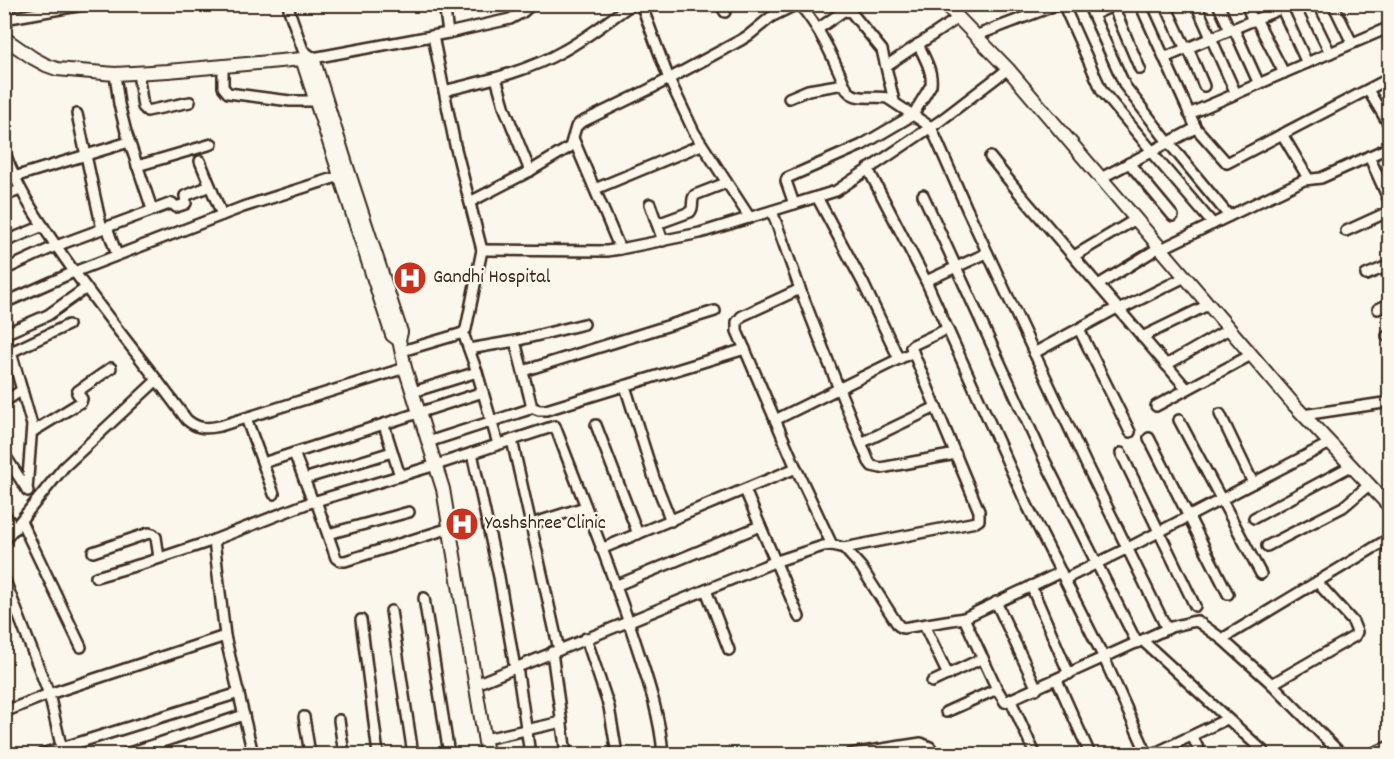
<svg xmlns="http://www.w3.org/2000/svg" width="1394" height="759" font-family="Dekko,sans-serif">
<rect width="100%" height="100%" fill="#fbf7ec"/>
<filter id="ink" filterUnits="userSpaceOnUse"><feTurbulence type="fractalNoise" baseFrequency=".0167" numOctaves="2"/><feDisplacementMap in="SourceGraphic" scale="12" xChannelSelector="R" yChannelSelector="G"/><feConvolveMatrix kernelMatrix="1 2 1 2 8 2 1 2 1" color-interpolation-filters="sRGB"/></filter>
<g filter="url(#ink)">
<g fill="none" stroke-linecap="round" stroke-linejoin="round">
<defs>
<g id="minor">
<path d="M288,4L290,13L303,50L313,58L448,33L444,4"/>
<path d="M641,4L669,79L694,132L750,218"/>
<path d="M720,4L725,12"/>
<path d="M799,4C821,29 834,60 847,90C857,102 874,95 887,98L931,127L967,209L1087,466L1167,629"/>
<path d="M1063,4L1102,91L1152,151"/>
<path d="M1088,4L1125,86L1168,142L1229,216"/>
<path d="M1140,4L1196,128"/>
<path d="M1165,4L1186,49"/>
<path d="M1196,4L1236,94"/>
<path d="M1218,4L1230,30"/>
<path d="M1246,4L1253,21"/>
<path d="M1306,4L1330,53"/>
<path d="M1387,4L1390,10"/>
<path d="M1113,6L1140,69"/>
<path d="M1335,8L1352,43"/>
<path d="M1282,9L1307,63"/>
<path d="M1093,15L1117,4"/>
<path d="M4,19L89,4"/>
<path d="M1256,19L1284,73"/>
<path d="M818,29L842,12L845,11L851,12L882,50L894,101"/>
<path d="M1234,29L1259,84"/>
<path d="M448,33L510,19L523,12L532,4"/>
<path d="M975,36L1059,4"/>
<path d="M1188,48L1204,86"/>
<path d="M1164,58L1292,4"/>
<path d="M223,66V87L228,93L290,101H315"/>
<path d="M886,66L958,18"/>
<path d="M138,73L143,107L147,111L190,102"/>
<path d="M115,74L119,104L126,132L152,209"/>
<path d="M496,78L505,109L530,171"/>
<path d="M1368,90L1388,123"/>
<path d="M444,91C484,81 527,72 563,51C587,38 609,20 632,4"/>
<path d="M789,98L808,90L844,84"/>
<path d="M77,114L102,229"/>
<path d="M1189,114L1390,27"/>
<path d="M1282,134L1308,178"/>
<path d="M573,138L620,249"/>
<path d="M4,150C17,188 35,215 57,247C88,293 123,336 157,380L64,467L4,541"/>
<path d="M1151,152L1213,224"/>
<path d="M1369,156L1390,203"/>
<path d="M990,157L1020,194L1187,389"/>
<path d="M200,161L222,215"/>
<path d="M1129,163L1173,216"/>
<path d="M137,166L212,144"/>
<path d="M868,169L926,281L1025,501L1104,658L1147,754"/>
<path d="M14,177L129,142"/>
<path d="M1101,178L1196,128L1227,163L1390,78"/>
<path d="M595,189L701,145"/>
<path d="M923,195L1045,461L1137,643"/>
<path d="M4,196L20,190"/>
<path d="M817,197L863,283L899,359"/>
<path d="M470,202L530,171L570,147L576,127L580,123L650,89L741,40L749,35L771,17L797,4"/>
<path d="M650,204L663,241"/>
<path d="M794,204L786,181L787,178L862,145L913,115L931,85C933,71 924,57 918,44"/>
<path d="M772,211L800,289"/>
<path d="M657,224L690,212C695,207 690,200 695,195L726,183"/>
<path d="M107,227L117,255"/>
<path d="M1346,231L1390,211"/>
<path d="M4,242L43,226"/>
<path d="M1161,249L1304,180L1321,178L1390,147"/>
<path d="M482,250L607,251L620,249L700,233L836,191L940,121L1008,69"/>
<path d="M1074,256L1136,219"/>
<path d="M4,270L56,246L172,203L176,207L185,204L186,203L185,196L210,186"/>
<path d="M1366,275L1390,265"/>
<path d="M926,281L987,253"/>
<path d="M1098,285L1160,247"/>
<path d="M4,303L74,272L243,207L340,176"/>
<path d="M1378,309L1390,303"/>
<path d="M1119,310L1185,277"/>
<path d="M1079,329L1130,432"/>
<path d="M463,333L477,372L498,444"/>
<path d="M4,334L48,315L86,288"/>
<path d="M1387,336L1390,335"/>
<path d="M4,337L11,352L32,425L27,490"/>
<path d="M1142,337L1208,305"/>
<path d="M469,349L515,341L584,324"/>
<path d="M402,351L463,333L466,329L482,250L455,145L433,36"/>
<path d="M11,352L68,325"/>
<path d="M1034,353L1117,308"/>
<path d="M1166,365L1229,329"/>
<path d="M523,371L715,311"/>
<path d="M157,380L187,420C198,429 206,429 220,426L405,368"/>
<path d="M625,386L654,478L671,521"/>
<path d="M413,392L477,372"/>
<path d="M4,402L22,390"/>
<path d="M1156,406L1251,355"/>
<path d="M531,407L539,410H546L745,349"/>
<path d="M1220,414L1253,483"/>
<path d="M1303,415L1390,402"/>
<path d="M246,418L274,494"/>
<path d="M775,420L913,352"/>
<path d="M1179,420L1261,574"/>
<path d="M384,425L400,476"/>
<path d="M596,425L638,534"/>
<path d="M32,432L81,402L82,399L77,393L78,391L111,368"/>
<path d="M1149,438L1228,594"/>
<path d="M512,440L559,650"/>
<path d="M428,442L527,410L531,407V403L515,341"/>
<path d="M861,443L936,407"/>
<path d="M294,453L313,502"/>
<path d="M472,453L499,577L515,668"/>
<path d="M1121,453L1195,606"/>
<path d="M4,454L28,491"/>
<path d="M263,463L483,392"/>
<path d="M304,479L392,452"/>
<path d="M745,490L799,617"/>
<path d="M316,501L336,558L340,561H345L450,528"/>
<path d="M4,514L15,529"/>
<path d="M1254,518L1351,466"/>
<path d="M21,521L81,647"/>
<path d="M531,524L585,507"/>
<path d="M328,534L409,512"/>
<path d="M214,540L225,636"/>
<path d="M832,545L796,468L737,331V322L742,316L800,289L839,389L869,462L872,466L881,468L956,454"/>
<path d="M1267,546L1343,507L1369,485"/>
<path d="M844,548L861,567L896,622L899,626L903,628L964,618L1061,572"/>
<path d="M601,549L796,468"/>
<path d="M93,552L149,533L153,534L156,537L159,558"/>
<path d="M96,577L145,563L214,540L306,504L436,465L555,426C582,498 612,570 636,644C648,681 660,716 663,754"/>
<path d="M4,578L49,694L4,712"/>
<path d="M1065,579L1128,548L1330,443"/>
<path d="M615,586L760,526"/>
<path d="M1031,586L1069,674"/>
<path d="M706,590L729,650"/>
<path d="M424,598L449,754"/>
<path d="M996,602L1037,689"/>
<path d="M391,611L413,754"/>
<path d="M964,618L997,689L1005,702L1171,627L1191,622L1197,621L1222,639L1272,684L1341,754"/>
<path d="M361,620L378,754"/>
<path d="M924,625L948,675"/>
<path d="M586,638L609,707L617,754"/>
<path d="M1222,639L1390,538"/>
<path d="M1143,641L1263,751"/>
<path d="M552,652L566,754"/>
<path d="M517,667L530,754"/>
<path d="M1057,680L1090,754"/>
<path d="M932,682L983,658"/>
<path d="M476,684L774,562L823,546L832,545L844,548L976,522L979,520V511L911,347L913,345L947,329"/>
<path d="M1272,684L1355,636L1357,632L1353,622L1317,582"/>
<path d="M1011,701L1035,754"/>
<path d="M946,712L997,689"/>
<path d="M304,717L310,754"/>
<path d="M339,720L344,754"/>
<path d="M1192,736L1201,754"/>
<path d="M485,739L562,722"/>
<path d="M42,754L239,693"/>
<path d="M63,754L49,694L225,636L253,754"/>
<path d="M126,754L244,715"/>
<path d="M850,754L921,743L930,747L935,754"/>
<path d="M1153,754L1227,719"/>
<path d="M1371,754L1390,746"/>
</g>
<g id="major">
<path d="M945,4L1008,69L1295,406L1390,507"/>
<path d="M4,38L33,58L46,65L57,69L115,74L168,71L313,58L347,167L401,332L399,340L405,368L443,489L487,754"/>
<path d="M302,59L392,335L399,340"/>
</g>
</defs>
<use href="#minor" stroke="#3b2a1e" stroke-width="14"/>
<use href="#major" stroke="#3b2a1e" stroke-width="16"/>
<use href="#minor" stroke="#fbf7ec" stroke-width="9"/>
<use href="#major" stroke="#fbf7ec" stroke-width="12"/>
</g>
</g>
<defs>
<symbol id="hospital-disc" viewBox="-11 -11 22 22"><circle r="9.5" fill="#c8321e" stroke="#fbf7ec"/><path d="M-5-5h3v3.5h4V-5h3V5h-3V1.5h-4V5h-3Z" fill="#fff"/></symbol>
</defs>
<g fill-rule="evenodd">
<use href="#hospital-disc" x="391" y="259" width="38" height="38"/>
<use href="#hospital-disc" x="443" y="505" width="38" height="38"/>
</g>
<g text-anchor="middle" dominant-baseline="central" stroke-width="4.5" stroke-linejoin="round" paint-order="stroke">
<g font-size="20" fill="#3b2a1e" stroke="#fbf7ec" text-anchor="start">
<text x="433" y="278">Gandhi Hospital</text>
<text x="485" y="524">Yashshree Clinic</text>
</g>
</g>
<rect width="1394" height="759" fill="none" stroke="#fbf7ec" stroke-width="24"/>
<rect x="12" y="12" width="1370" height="735" fill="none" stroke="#3b2a1e" stroke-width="2" filter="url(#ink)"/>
</svg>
